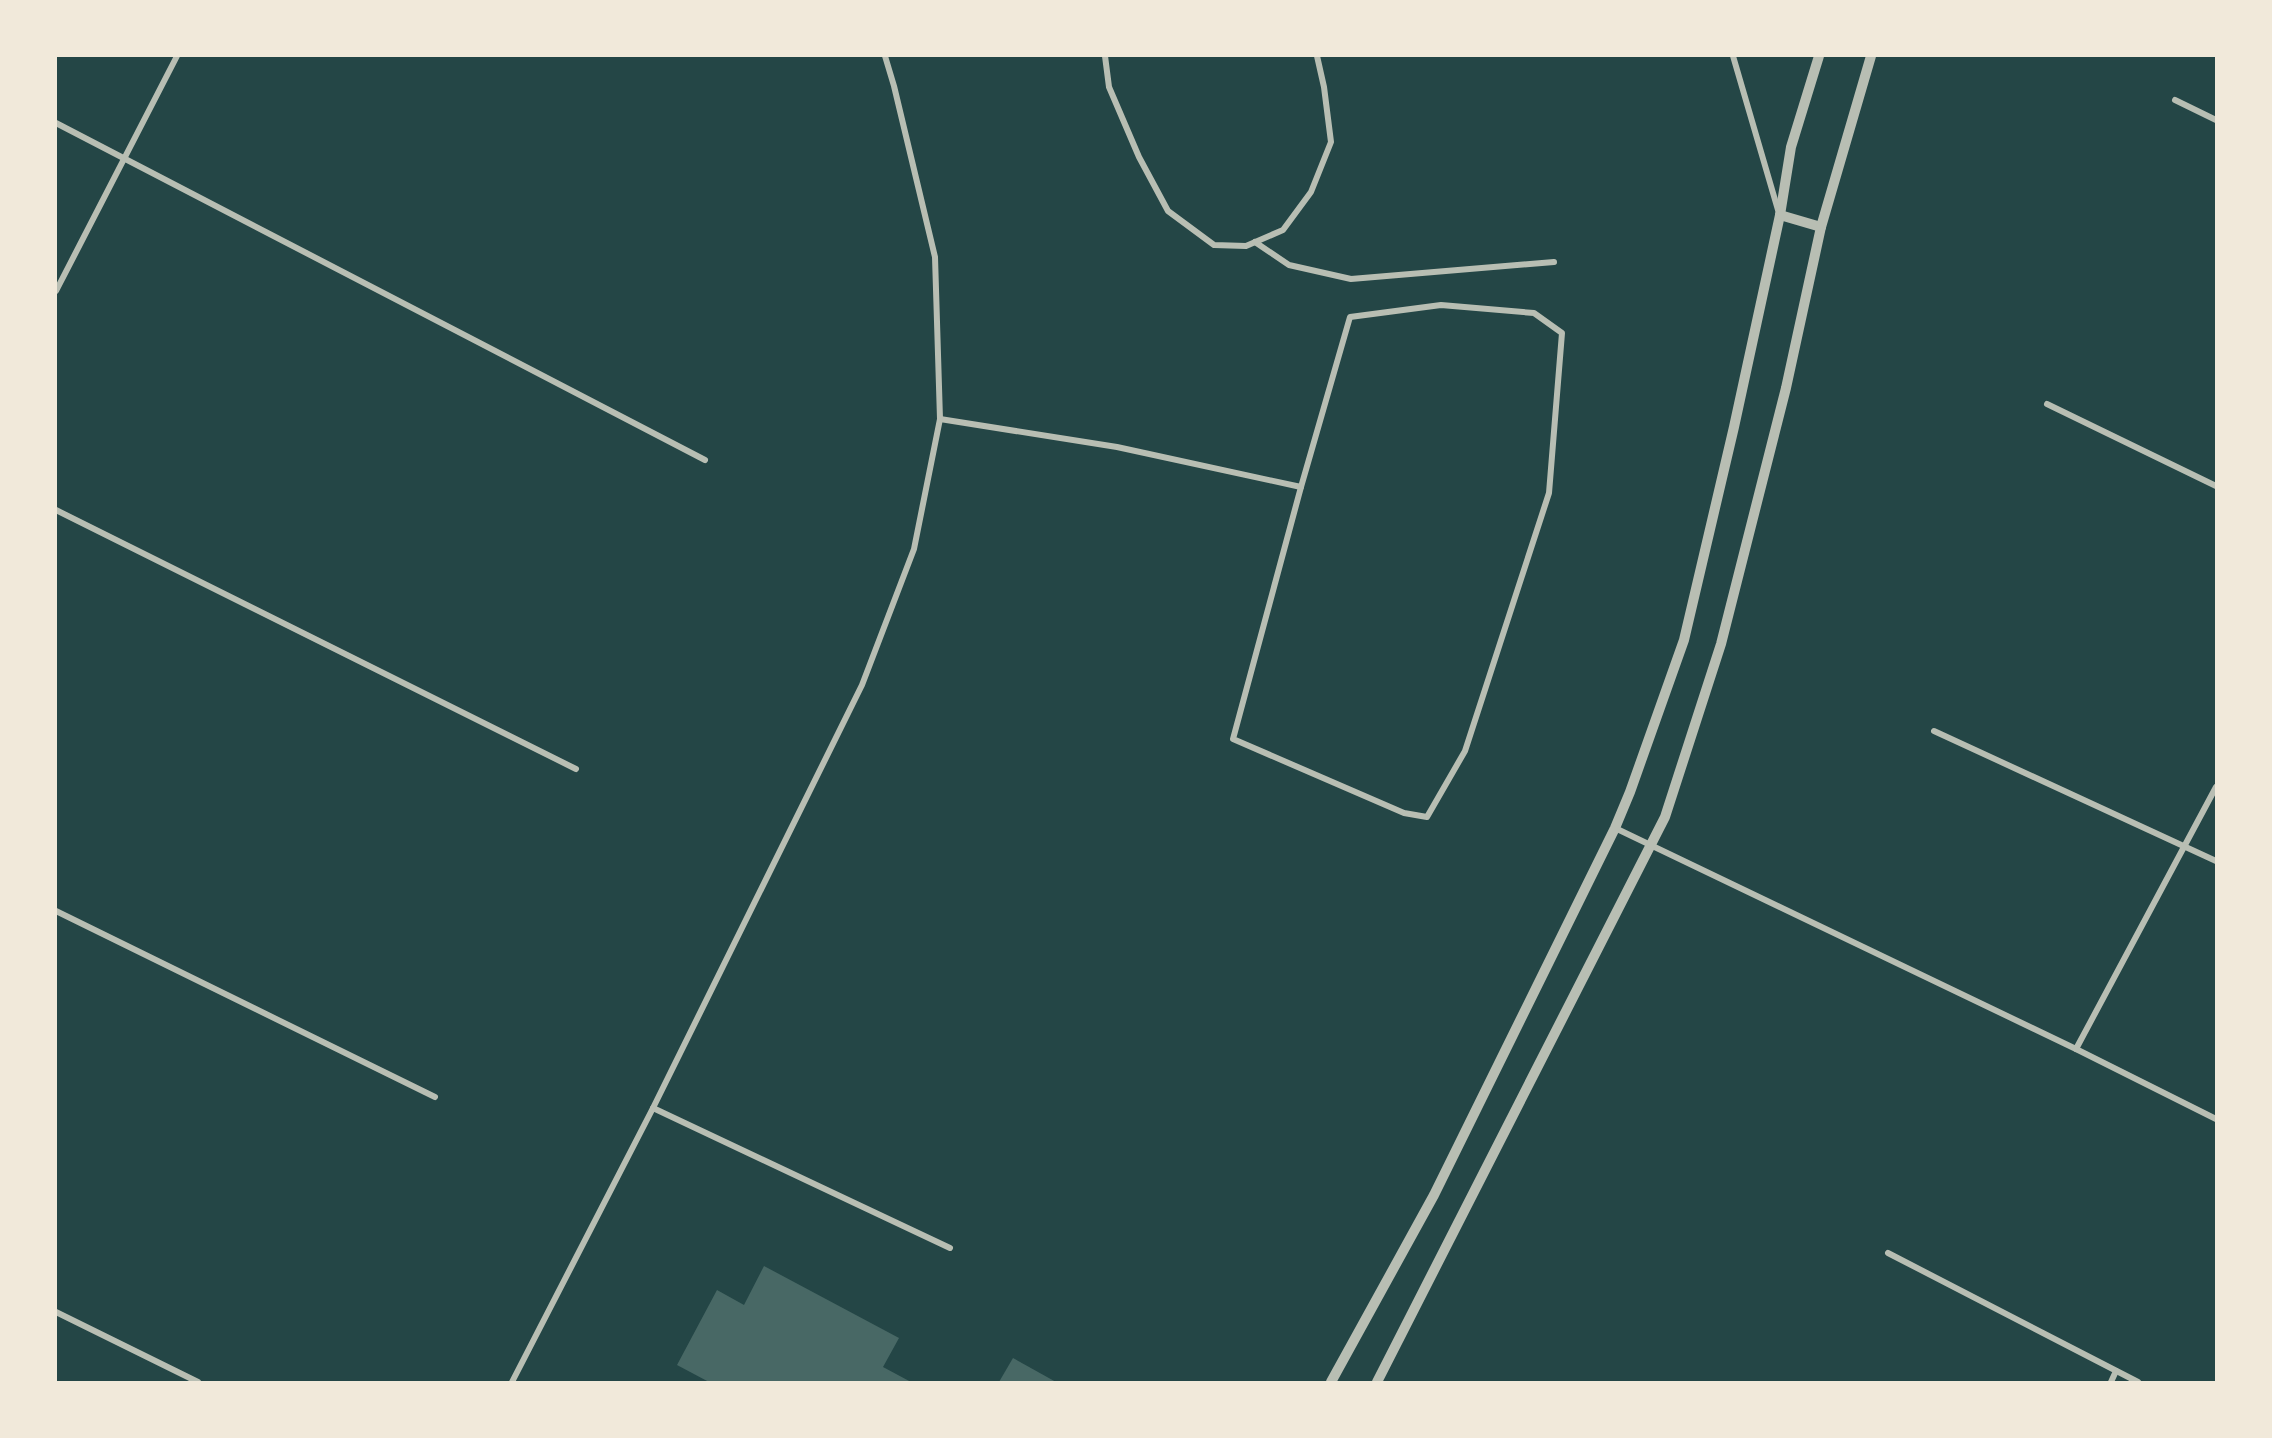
<svg xmlns="http://www.w3.org/2000/svg" width="2272" height="1438" font-family="'DM Sans',sans-serif">
<rect width="100%" height="100%" fill="#0f3d3e"/>
<rect fill="#244646" x="56" y="56" width="2160" height="1326"/>
<g fill="#486865">
<path d="M764,1266L899,1338L883,1367L911,1382H709L677,1365L717,1290L744,1305Z"/>
<path d="M1013,1358L1056,1382H999Z"/>
</g>
<g fill="none" stroke-linecap="round" stroke-linejoin="round">
<g stroke="#b8beb3" stroke-width="6">
<path d="M1105,56L1109,87L1139,157L1168,211L1214,245L1246,246L1283,230L1311,192L1331,142L1324,87L1317,56"/>
<path d="M1733,56L1778,210"/>
<path d="M2175,100L2216,120"/>
<path d="M56,123L705,460"/>
<path d="M1255,242L1289,265L1351,279L1554,262"/>
<path d="M56,291L177,56"/>
<path d="M1441,305L1534,313L1562,333L1549,493L1465,751L1427,817L1404,813L1233,739L1301,487L1350,317Z"/>
<path d="M2047,404L2216,486"/>
<path d="M940,419L1117,447L1301,487"/>
<path d="M56,510L576,769"/>
<path d="M1934,731L2216,861"/>
<path d="M1615,828L2076,1049L2216,1119"/>
<path d="M56,911L435,1097"/>
<path d="M2076,1049L2216,787"/>
<path d="M653,1108L950,1248"/>
<path d="M1888,1253L2138,1382"/>
<path d="M56,1312L198,1382"/>
<path d="M512,1382L653,1108L862,685L914,549L940,419L935,257L894,86L885,56"/>
<path d="M2111,1382L2116,1371"/>
</g>
<g stroke="#b8beb3" stroke-width="10">
<path d="M1780,215L1821,227"/>
<path d="M1331,1382L1434,1195L1615,828L1630,792L1684,640L1734,427L1780,215L1791,147L1819,56"/>
<path d="M1377,1382L1665,817L1721,644L1786,388L1821,227L1871,56"/>
</g>
</g>
<rect width="2272" height="1438" fill="none" stroke="#f1e9da" stroke-width="114"/>
</svg>
